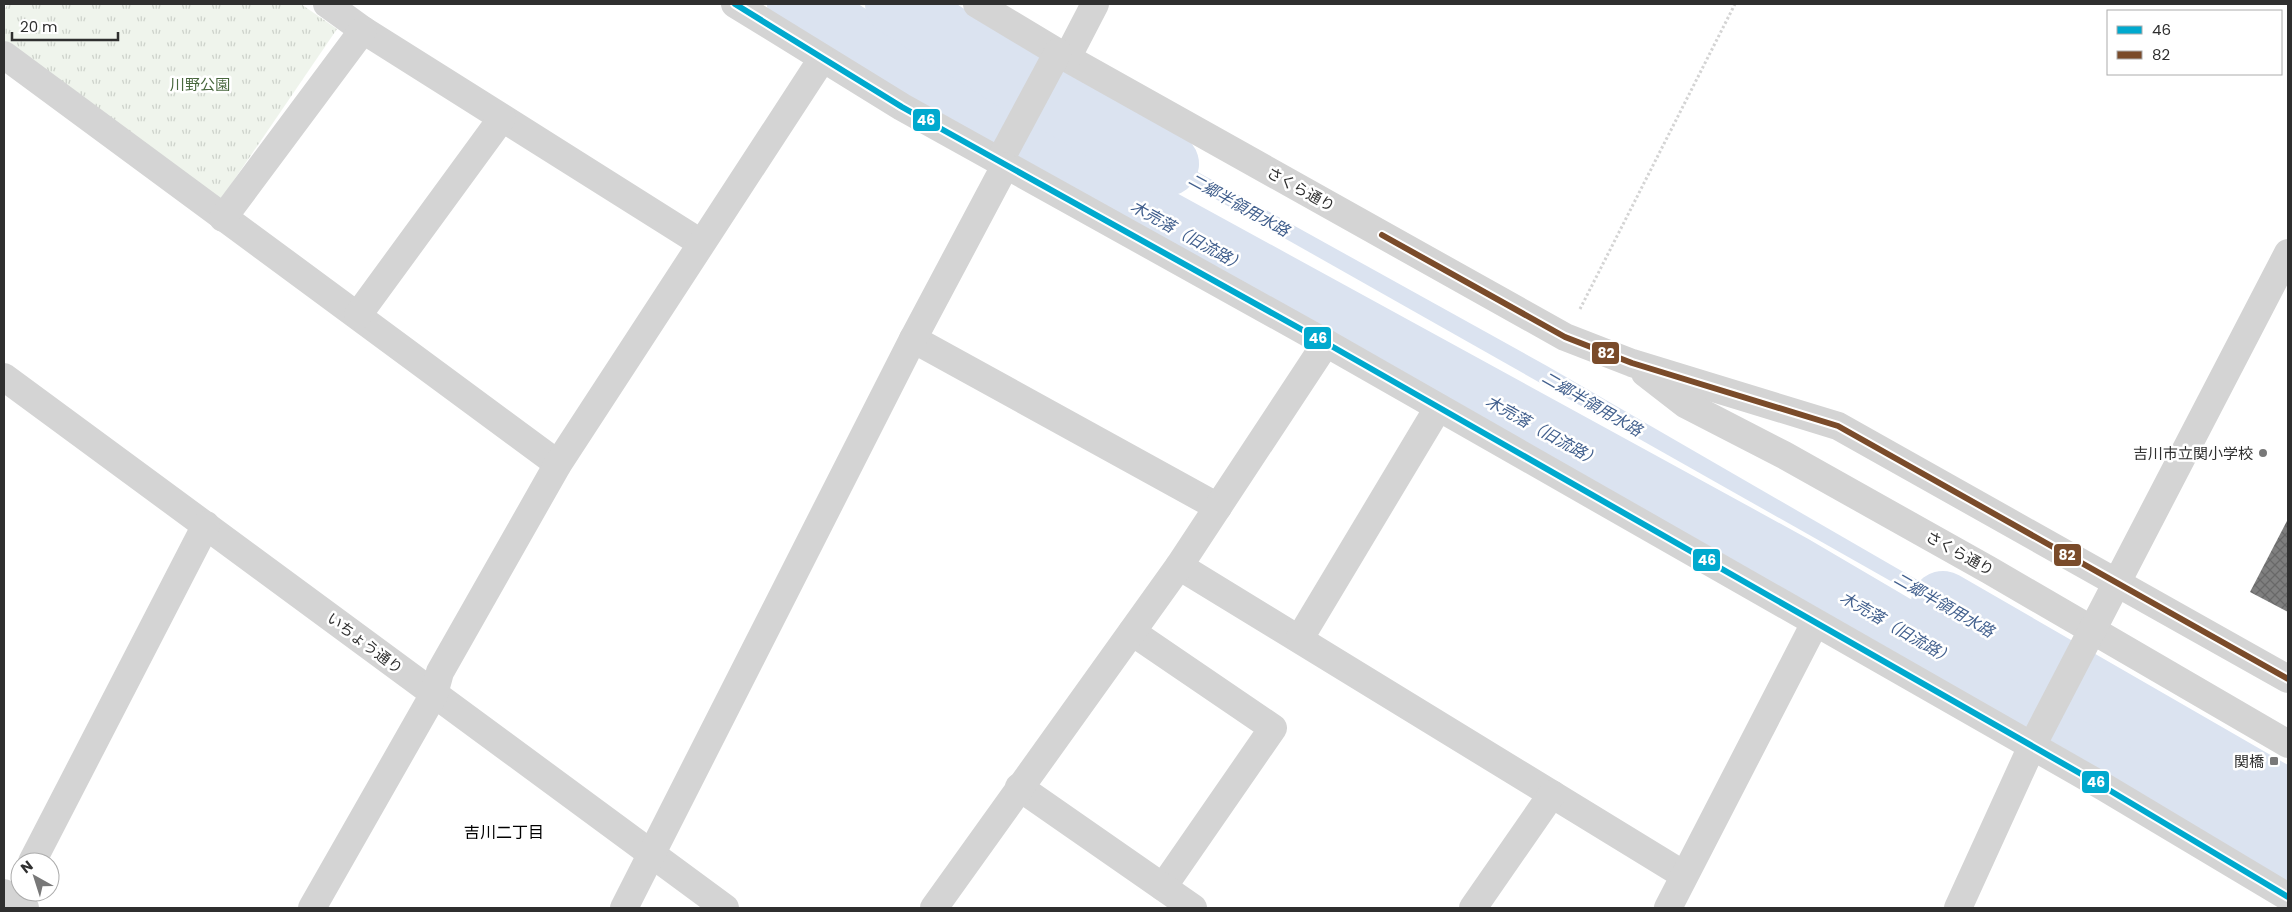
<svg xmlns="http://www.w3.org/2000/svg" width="2292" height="912" font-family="Poppins,'Noto Sans JP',sans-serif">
<defs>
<pattern id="grass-tufts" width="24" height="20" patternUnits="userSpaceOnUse" patternTransform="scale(1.25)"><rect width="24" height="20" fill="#eff4ec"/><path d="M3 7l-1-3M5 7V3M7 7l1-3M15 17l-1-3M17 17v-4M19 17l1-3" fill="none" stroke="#cdd2cb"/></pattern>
<pattern id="building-cross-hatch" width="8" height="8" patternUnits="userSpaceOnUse" patternTransform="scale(1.25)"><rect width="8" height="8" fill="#7f7f7f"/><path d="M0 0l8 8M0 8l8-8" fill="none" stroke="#686868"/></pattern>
</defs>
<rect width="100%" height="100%" fill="#fff"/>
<g fill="url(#grass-tufts)">
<path d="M8,4H301L337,29L221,199L4,41V10Z"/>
<path d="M2120,679L2288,776V879L2078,755Z"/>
</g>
<g fill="#dbe3f0">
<path d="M877,4H908L1011,70L1006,81Z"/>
<path d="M1093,114L1547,366L2021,640L2016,652L1088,127Z"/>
<path d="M2110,692L2288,793V810L2104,703Z"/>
</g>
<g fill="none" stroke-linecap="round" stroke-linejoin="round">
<g stroke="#dbe3f0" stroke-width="64">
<path d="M799,4L995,130L1793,567L2288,858"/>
<path d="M897,4L1007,74L1167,164"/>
<path d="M1943,603L2288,802"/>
</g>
</g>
<path fill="url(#building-cross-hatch)" d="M2288,519V612L2250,592Z"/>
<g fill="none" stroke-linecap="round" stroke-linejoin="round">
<path stroke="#d4d4d4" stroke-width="3" stroke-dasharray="2.5 2.5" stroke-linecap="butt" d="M1580,309L1735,4"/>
<g stroke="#d4d4d4" stroke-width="28">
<path d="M327,4L363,30L701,243"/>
<path d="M735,4L902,107L1326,343L2104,787L2288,897"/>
<path d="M977,4L1067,58L1565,337L1632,363L1838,426L2288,679"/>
<path d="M4,55L558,464"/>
<path d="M1067,58L1095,4"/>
<path d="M999,162L1058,52"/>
<path d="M223,218L363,30"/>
<path d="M358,315L502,118"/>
<path d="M913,339L1218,507"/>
<path d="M1645,373L1685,404L1784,455L1989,570L2288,744"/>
<path d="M4,377L725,908"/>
<path d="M1179,566L1684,875"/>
<path d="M1132,632L1273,728L1163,887"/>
<path d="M1300,638L1438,408"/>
<path d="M1019,787L1193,908"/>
<path d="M32,862L206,525"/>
<path d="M4,893L25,908"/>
<path d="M312,908L434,694L440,672L558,464L822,59"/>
<path d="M624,908L913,339L1005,166"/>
<path d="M934,908L1179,566L1326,343"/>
<path d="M1473,908L1552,794"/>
<path d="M1668,908L1815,623"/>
<path d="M1958,908L2032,746L2288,253"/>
</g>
<defs>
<path id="bus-1" d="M735,4L902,107L1326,343L2104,787L2288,897"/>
<path id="bus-2" d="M1382,235L1565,337L1632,363L1838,426L2288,679"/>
</defs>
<use href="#bus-1" stroke="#fff" stroke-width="10"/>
<use href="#bus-2" stroke="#fff" stroke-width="10"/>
<use href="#bus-1" stroke="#00a9ce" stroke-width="6"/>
<use href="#bus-2" stroke="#7a4b2a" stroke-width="6"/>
</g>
<g fill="#787878" stroke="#fff" stroke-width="2">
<circle cx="2263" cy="453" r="5"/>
<rect x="2269" y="756" width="10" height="10" rx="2.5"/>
</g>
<g text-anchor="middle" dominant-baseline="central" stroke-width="5" stroke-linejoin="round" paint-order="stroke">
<g font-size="15" fill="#49683e" stroke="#fff">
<text x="200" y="84">川野公園</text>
</g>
<g font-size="15" fill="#2f2f2f" stroke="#fff">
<text transform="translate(1301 189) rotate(29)">さくら通り</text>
<text transform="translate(1960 553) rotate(29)">さくら通り</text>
<text transform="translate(365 643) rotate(37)">いちょう通り</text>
</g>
<g font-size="15" fill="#2f2f2f" stroke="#fff" text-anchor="end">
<text x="2253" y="453">吉川市立関小学校</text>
<text x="2264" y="761">関橋</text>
</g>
<g font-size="16" font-style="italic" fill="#415f8d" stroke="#fff">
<text transform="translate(1239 205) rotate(29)">二郷半領用水路</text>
<text transform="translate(1188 236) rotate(29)">木売落（旧流路）</text>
<text transform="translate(1592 404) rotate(30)">二郷半領用水路</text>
<text transform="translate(1543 431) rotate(29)">木売落（旧流路）</text>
<text transform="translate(1944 605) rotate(30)">二郷半領用水路</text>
<text transform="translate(1897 628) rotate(30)">木売落（旧流路）</text>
</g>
<g font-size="16" fill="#000" stroke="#fff">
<text x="504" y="832">吉川二丁目</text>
</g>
</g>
<g stroke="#fff" stroke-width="2">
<rect x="912" y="108" width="29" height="24" rx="5" fill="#00a9ce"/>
<rect x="1303" y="326" width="29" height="24" rx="5" fill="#00a9ce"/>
<rect x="1591" y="341" width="29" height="24" rx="5" fill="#7a4b2a"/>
<rect x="2053" y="543" width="29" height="24" rx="5" fill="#7a4b2a"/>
<rect x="1692" y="548" width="29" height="24" rx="5" fill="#00a9ce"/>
<rect x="2081" y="770" width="29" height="24" rx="5" fill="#00a9ce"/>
</g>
<g font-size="14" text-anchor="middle" font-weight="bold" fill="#fff">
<text x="926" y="125">46</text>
<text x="1318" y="343">46</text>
<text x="1606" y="358">82</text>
<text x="2067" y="560">82</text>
<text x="1707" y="565">46</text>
<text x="2096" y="787">46</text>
</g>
<rect width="2292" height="912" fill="none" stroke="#2f2f2f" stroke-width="10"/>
<rect x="2107" y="10" width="175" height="65" fill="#ffffff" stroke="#acacac"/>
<rect x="2117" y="26" width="25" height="8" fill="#00a9ce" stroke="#acacac"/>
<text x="2152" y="35" font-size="15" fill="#2f2f2f">46</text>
<rect x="2117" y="51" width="25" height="8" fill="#7a4b2a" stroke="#acacac"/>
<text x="2152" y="60" font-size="15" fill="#2f2f2f">82</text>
<g transform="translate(35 877) rotate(321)"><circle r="24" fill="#ffffff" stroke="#acacac"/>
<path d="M0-4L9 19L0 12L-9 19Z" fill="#787878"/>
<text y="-8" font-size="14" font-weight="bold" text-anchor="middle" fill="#2f2f2f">N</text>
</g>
<path d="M12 32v8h106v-8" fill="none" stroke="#2f2f2f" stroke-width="2.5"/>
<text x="20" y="32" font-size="15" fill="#2f2f2f" stroke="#ffffff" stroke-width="4" paint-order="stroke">20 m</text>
</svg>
